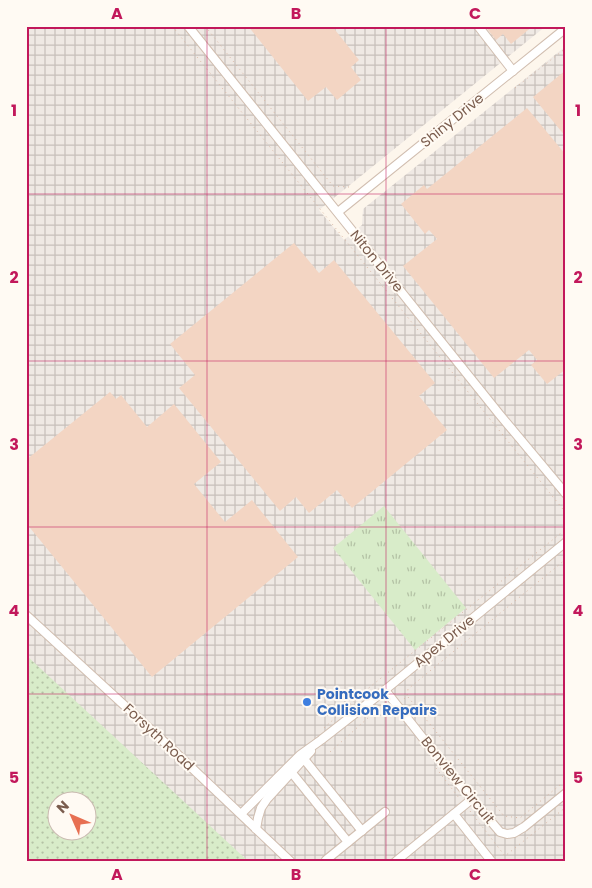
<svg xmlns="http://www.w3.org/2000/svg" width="592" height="888" font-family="Poppins,sans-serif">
<defs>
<pattern id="industrial-grid" width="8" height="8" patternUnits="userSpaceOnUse" patternTransform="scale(1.25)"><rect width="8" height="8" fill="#efe9e4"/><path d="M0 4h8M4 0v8" fill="none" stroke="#c7c0bb"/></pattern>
<pattern id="grass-tufts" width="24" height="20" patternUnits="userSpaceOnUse" patternTransform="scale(1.25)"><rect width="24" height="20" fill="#d8ecc9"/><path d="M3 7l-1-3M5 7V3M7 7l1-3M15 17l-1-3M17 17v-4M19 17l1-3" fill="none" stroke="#b4c2a5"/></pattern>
<pattern id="park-dots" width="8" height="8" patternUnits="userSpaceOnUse" patternTransform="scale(1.25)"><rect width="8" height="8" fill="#d8ecc9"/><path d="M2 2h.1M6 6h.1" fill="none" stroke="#b4c2a5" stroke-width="1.8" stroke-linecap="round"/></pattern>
</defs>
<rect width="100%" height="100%" fill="#fdf6ec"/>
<path fill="url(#industrial-grid)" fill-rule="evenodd" d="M26,26H546L319,210L344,240L362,225L363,209L566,46V862H26ZM58,800H88V830H58Z"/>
<path fill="url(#grass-tufts)" d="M384,506L466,608L415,650L333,548Z"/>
<path fill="url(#park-dots)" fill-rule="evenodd" d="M26,655L249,862H26ZM58,800H88V830H58Z"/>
<g fill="#f3d5c3">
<path d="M248,26H332L359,60L351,67L361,80L337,100L326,87L308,101Z"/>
<path d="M485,26H533L511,44L503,34L496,40Z"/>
<path d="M566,70V137L533,97Z"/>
<path d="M527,108L566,155V369L547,384L531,365L537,360L529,350L494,378L403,266L437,239L429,230L425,234L401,204L424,185L427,189Z"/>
<path d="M294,243L319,273L334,260L435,383L419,396L447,430L352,508L337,490L309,513L296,497L280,511L179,388L195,375L170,344Z"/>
<path d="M110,392L116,399L121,395L147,427L174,404L221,462L194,484L225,522L252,500L298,557L152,677L26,523V460Z"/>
</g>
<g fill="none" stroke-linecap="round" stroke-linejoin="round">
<defs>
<g id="minor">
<path d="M188,26L500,415L566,494"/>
<path d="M478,26L513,71"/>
<path d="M338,212L566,28"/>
<path d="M26,615L174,751L291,862"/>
<path d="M385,690L459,784L500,832L507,834L514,833L524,827L566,793"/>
<path d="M304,759L362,831"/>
<path d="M292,773L348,842"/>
<path d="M241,814L300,755L321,740L385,690L566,542"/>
<path d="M454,814L492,862"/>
<path d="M256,829L258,818L261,808L267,799L311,751"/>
<path d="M326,860L385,812"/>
<path d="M395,862L472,799"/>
</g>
</defs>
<use href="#minor" stroke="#d1beb0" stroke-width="10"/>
<g stroke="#d9b8a5" stroke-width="1" stroke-dasharray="1 4" stroke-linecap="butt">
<path d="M172,26L566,513"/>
<path d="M205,26L333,186L349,187"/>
<path d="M515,88L566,48"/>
<path d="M408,697L504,816L520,818L566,780"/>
<path d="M404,699L407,696L408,689L566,559"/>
<path d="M324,728L365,691L566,529"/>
<path d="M330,752L379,708L391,710"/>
<path d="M436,768L459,798"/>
<path d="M470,811L505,856L566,807"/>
</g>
<use href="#minor" stroke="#fff" stroke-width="8"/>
</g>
<path fill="none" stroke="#c2185b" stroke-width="1" stroke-opacity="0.55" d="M207,26V862M386,26V862M26,194H566M26,361H566M26,527H566M26,694H566"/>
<circle fill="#3f7fe0" stroke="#fffaf3" stroke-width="2" cx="307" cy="702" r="5"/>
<g text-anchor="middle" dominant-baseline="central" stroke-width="4" stroke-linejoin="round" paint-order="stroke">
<g font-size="14" fill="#7a5c4d" stroke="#fffaf3">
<text transform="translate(452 120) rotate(-39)">Shiny Drive</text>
<text transform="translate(377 261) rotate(51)">Niton Drive</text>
<text transform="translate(444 641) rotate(-39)">Apex Drive</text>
<text transform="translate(159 737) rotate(43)">Forsyth Road</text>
<text transform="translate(458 780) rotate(51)">Bonview Circuit</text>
</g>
<g font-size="14" font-weight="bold" fill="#366cbe" stroke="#fffaf3" text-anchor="start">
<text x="317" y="694">Pointcook<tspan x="317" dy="16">Collision Repairs</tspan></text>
</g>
</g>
<rect width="592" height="888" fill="none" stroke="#fffaf3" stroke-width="55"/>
<g transform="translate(72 816) rotate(315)"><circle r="24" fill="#fffaf3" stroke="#cabbb1"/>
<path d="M0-4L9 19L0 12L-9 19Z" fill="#e76f51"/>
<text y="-8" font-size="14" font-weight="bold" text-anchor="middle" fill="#7a5c4d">N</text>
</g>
<rect x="28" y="28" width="536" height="832" fill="none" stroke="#c2185b" stroke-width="2"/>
<g font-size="16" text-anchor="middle" font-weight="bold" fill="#c2185b">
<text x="117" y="19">A</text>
<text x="296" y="19">B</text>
<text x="475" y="19">C</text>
<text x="14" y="116">1</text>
<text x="578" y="116">1</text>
<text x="14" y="283">2</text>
<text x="578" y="283">2</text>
<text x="14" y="450">3</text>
<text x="578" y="450">3</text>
<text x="14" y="616">4</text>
<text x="578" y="616">4</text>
<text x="14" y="783">5</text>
<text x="578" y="783">5</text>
<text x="117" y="880">A</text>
<text x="296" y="880">B</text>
<text x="475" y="880">C</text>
</g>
</svg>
